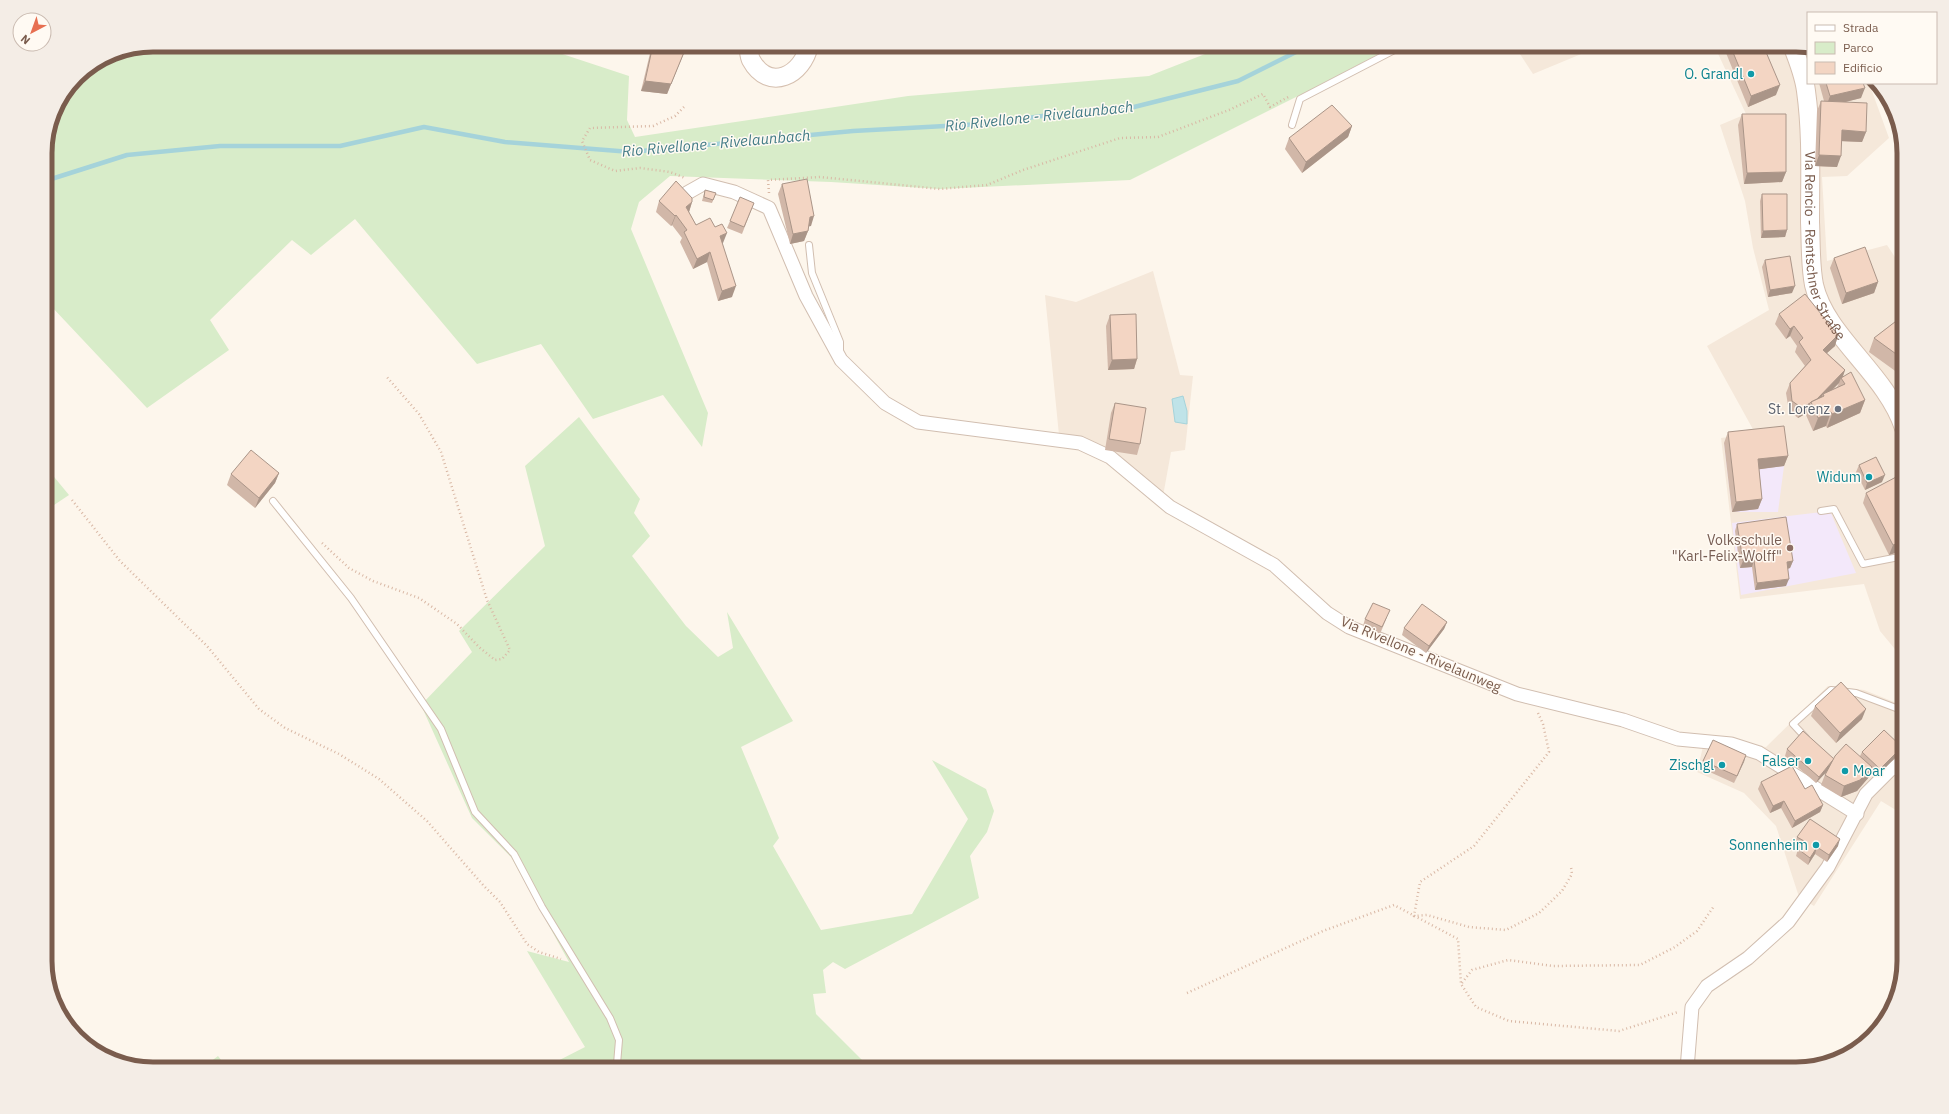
<svg xmlns="http://www.w3.org/2000/svg" width="1949" height="1114" font-family="'IBM Plex Sans',sans-serif">
<rect width="100%" height="100%" fill="#fdf6ec"/>
<g fill="#f5e8da">
<path d="M1514,45H1603L1533,74Z"/>
<path d="M1714,45H1796L1808,48V83H1869L1889,138L1847,176L1822,177L1827,261L1887,245L1904,271V660L1880,631L1864,584L1740,599L1721,438L1755,433L1707,346L1769,310L1753,248L1745,201L1720,125L1746,114Z"/>
<path d="M1153,271L1180,375L1193,376L1185,450L1171,452L1161,507L1091,449L1060,445L1045,295L1076,302Z"/>
<path d="M1828,686L1864,690L1904,706V815L1881,801L1814,906L1799,897L1776,826L1744,793L1697,772L1705,738L1766,747Z"/>
</g>
<g fill="#f3e8fa">
<path d="M1781,436L1784,466L1778,512H1732L1724,443Z"/>
<path d="M1830,511L1856,573L1741,595L1732,523Z"/>
</g>
<g fill="#d8ecc9">
<path d="M153,45H535L629,76L627,120L635,137L908,96L1149,76L1228,45H1396L1310,90L1130,180L940,189L831,182L670,176L639,202L631,229L708,413L702,447L663,395L593,419L541,344L477,364L355,219L311,255L292,240L210,320L229,350L147,408L51,306L45,311V146L53,111L77,76L112,53Z"/>
<path d="M579,417L640,499L634,513L650,536L632,556L686,626L718,657L733,648L727,612L793,721L741,747L779,838L773,846L821,930L912,914L968,819L932,760L986,789L994,811L987,832L970,856L979,898L845,969L833,962L823,970L826,993L813,994L816,1014L871,1069H617L612,1064L604,1069H542L585,1047L527,951L569,962L511,857L472,818L421,705L472,652L459,631L545,546L525,466Z"/>
<path d="M45,466L69,495L45,511Z"/>
<path d="M218,1056L228,1069H201Z"/>
</g>
<path fill="#bfe3e8" stroke="#a5d3da" d="M1183,396L1187,411V424L1175,422L1172,399Z"/>
<g fill="none" stroke-linecap="round" stroke-linejoin="round">
<path stroke="#a5d3da" stroke-width="4.5" d="M45,181L127,155L220,146H340L424,127L505,142L631,152L853,131L982,124L1080,111L1130,108L1238,81L1310,45"/>
<defs>
<g id="lane">
<path d="M1292,125L1300,99L1404,45"/>
<path d="M809,245L812,273L840,342V352"/>
<path d="M273,501L351,598L441,729L475,812L514,854L542,907L610,1018L619,1040L617,1064L619,1069"/>
<path d="M1821,511L1834,509L1863,564L1904,556"/>
<path d="M1806,738L1793,724L1831,690L1856,693L1904,711"/>
</g>
<g id="street">
<path d="M687,193L703,184L734,192L769,208L806,296L841,360L885,403L918,422L1080,443L1110,457L1170,507L1274,565L1327,613L1349,627L1517,694L1623,720L1678,739L1731,744L1759,753L1857,814"/>
<path d="M1687,1069L1692,1007L1707,986L1748,958L1788,922L1828,867L1866,794L1890,770L1904,761"/>
</g>
<g id="secondary">
<path d="M748,45C749,50 749,56 751,60C769,93 803,75 809,45"/>
<path id="s1" d="M1792,45C1798,60 1804,75 1806,91C1812,134 1810,179 1810,222C1811,243 1810,264 1814,285C1826,337 1886,373 1904,428"/>
</g>
</defs>
<use href="#lane" stroke="#d1beb0" stroke-width="8"/>
<use href="#street" stroke="#d1beb0" stroke-width="15"/>
<use href="#secondary" stroke="#d6c0b0" stroke-width="20"/>
<g stroke="#d9b8a5" stroke-width="2.5" stroke-dasharray="1 3" stroke-linecap="butt">
<path d="M684,107L675,116L653,126L590,128L582,141L590,160L615,171L640,168L670,172L685,178"/>
<path d="M769,193L768,180L820,177L940,189L987,185L1023,170L1120,138L1158,137L1229,110L1263,94L1270,107L1290,96"/>
<path d="M72,500L120,561L207,646L259,709L285,728L339,754L379,779L427,821L483,885L500,902L527,944L539,952L561,959"/>
<path d="M322,543L349,568L373,581L419,598L457,624L479,647L495,660L502,659L510,650L487,600L441,452L419,414L386,376"/>
<path d="M1538,713L1543,724L1549,752L1474,846L1420,882L1414,916L1427,915L1469,927L1506,930L1539,913L1562,891L1572,874L1571,867"/>
<path d="M1462,983L1472,970L1508,960L1553,966L1640,965L1675,947L1697,931L1714,906"/>
<path d="M1187,993L1323,931L1394,905L1458,939L1461,984L1476,1007L1509,1021L1619,1031L1678,1012"/>
</g>
<use href="#lane" stroke="#fff" stroke-width="6"/>
<use href="#street" stroke="#fff" stroke-width="13"/>
<use href="#secondary" stroke="#fff" stroke-width="18"/>
</g>
<g fill="#d1b7a8" fill-rule="evenodd">
<path d="M652,45H687L667,94L641,91Z"/>
<path d="M1729,45H1763L1776,95L1748,107L1726,53Z"/>
<path d="M1819,83H1863L1861,98L1845,102L1866,132L1862,142L1842,141L1837,167L1815,166L1817,111L1821,101H1824Z"/>
<path d="M1742,114L1786,172L1782,182L1744,184L1738,125Z"/>
<path d="M1352,126L1348,137L1302,173L1285,149L1289,138Z"/>
<path d="M782,184L811,226H809L808,231L804,241L790,244L778,194Z"/>
<path d="M705,190L716,193L712,203L702,201Z"/>
<path d="M1762,194L1787,230L1785,237L1761,238L1760,201Z"/>
<path d="M659,201L692,202L689,212L696,225L723,243H722L732,297L718,301L707,262L693,269L680,242L682,238L672,225L671,226L656,212Z"/>
<path d="M754,203L742,234L727,228L730,221Z"/>
<path d="M1834,258L1878,282L1874,293L1842,304L1830,268Z"/>
<path d="M1765,260L1792,293L1768,297L1762,267Z"/>
<path d="M1779,314L1838,335L1835,346L1827,353L1845,370L1843,376L1865,400L1860,413L1827,428L1826,426L1813,431L1806,415L1807,413L1798,418L1789,411L1786,393L1790,383L1805,366L1795,352L1797,346L1790,336L1786,339L1775,324ZM1839,383L1837,387L1833,389Z"/>
<path d="M1110,315L1137,359L1134,369L1108,370L1106,326Z"/>
<path d="M1904,315V382L1898,373L1869,352L1874,338Z"/>
<path d="M1115,403L1140,444L1137,455L1105,450L1111,413Z"/>
<path d="M1728,432L1788,456L1784,466L1759,469L1762,499L1758,509L1732,512L1724,443Z"/>
<path d="M1859,465L1882,482L1865,490L1856,472Z"/>
<path d="M279,473L275,483L255,508L227,485L231,474Z"/>
<path d="M1866,493L1904,550L1889,555L1863,503Z"/>
<path d="M1737,524L1793,561L1790,568L1788,569L1786,586L1755,590L1752,567L1740,568L1735,531Z"/>
<path d="M1904,581V613L1895,597L1900,583Z"/>
<path d="M1387,617L1380,634L1363,626L1365,619Z"/>
<path d="M1447,622L1444,629L1426,653L1402,635L1404,628Z"/>
<path d="M1815,706L1862,719L1836,743L1811,716Z"/>
<path d="M1787,749L1834,759L1860,756L1862,752L1899,754L1877,776L1871,770L1869,777L1857,791L1841,797L1821,785L1826,772L1816,783L1785,756Z"/>
<path d="M1746,755L1734,783L1701,768L1703,761Z"/>
<path d="M1761,782L1805,789L1823,805L1820,812L1792,828L1781,808L1770,813L1758,789Z"/>
<path d="M1797,837L1838,846L1827,862L1815,854L1808,865L1796,856L1798,849L1800,847L1795,844Z"/>
</g>
<g fill="#aa9588">
<path d="M687,45L667,94L641,91L645,81Z"/>
<path d="M1780,85L1776,95L1748,107L1751,96Z"/>
<path d="M1865,88L1861,98L1826,107L1830,96Z"/>
<path d="M1352,126L1348,137L1302,173L1306,162Z"/>
<path d="M1842,130L1866,132L1862,142L1838,141Z"/>
<path d="M1819,155L1841,156L1837,167L1815,166Z"/>
<path d="M1786,172L1782,182L1744,184L1747,173Z"/>
<path d="M692,202L689,212L686,207Z"/>
<path d="M676,215L672,225L671,226L675,216Z"/>
<path d="M814,216L811,226L806,227L810,217Z"/>
<path d="M1787,230L1785,237L1761,238L1763,231Z"/>
<path d="M808,231L804,241L790,244L793,234Z"/>
<path d="M727,233L723,243L716,247L720,236Z"/>
<path d="M710,252L707,262L693,269L697,259Z"/>
<path d="M1878,282L1874,293L1842,304L1846,293Z"/>
<path d="M736,286L732,297L718,301L722,291Z"/>
<path d="M1795,286L1792,293L1768,297L1770,290Z"/>
<path d="M1794,326L1790,336L1786,339L1790,329Z"/>
<path d="M1838,335L1835,346L1819,360L1823,350Z"/>
<path d="M1137,359L1134,369L1108,370L1112,360Z"/>
<path d="M1845,370L1842,379L1841,378L1839,383L1822,400L1824,396L1823,394L1819,403H1811Z"/>
<path d="M1865,400L1860,413L1827,428L1832,414Z"/>
<path d="M1810,403L1807,413L1798,418L1802,408Z"/>
<path d="M1831,412L1826,426L1813,431L1818,418Z"/>
<path d="M1788,456L1784,466L1754,470L1758,459Z"/>
<path d="M279,473L275,483L255,508L259,498Z"/>
<path d="M1885,475L1882,482L1865,490L1867,483Z"/>
<path d="M1762,499L1758,509L1732,512L1736,502Z"/>
<path d="M1904,541V550L1889,555L1893,545Z"/>
<path d="M1754,560L1752,567L1740,568L1743,561Z"/>
<path d="M1793,561L1790,568L1784,569L1787,562Z"/>
<path d="M1789,579L1786,586L1755,590L1757,583Z"/>
<path d="M1447,622L1444,629L1426,653L1429,646Z"/>
<path d="M1866,709L1862,719L1836,743L1840,733Z"/>
<path d="M1902,747L1899,754L1877,776L1880,769Z"/>
<path d="M1746,755L1744,762L1734,783Z"/>
<path d="M1834,759L1832,766L1816,783L1819,777Z"/>
<path d="M1872,767L1869,777L1857,791L1841,797L1844,786Z"/>
<path d="M1784,801L1781,808L1770,813L1773,806Z"/>
<path d="M1823,805L1820,812L1792,828L1795,821Z"/>
<path d="M1840,839L1838,846L1827,862L1829,855Z"/>
<path d="M1817,847L1815,854L1808,865L1810,858Z"/>
</g>
<g fill="#f3d5c3" stroke="#aa9588">
<path d="M653,45H687L671,84L645,81Z"/>
<path d="M1730,45H1763L1780,85L1751,96Z"/>
<path d="M1826,83H1863L1865,88L1830,96Z"/>
<path d="M1821,101L1867,103L1866,132L1842,130L1841,156L1819,155Z"/>
<path d="M1332,105L1352,126L1306,162L1289,138Z"/>
<path d="M1742,114H1786V172L1747,173Z"/>
<path d="M807,179L814,216L810,217L808,231L793,234L782,184Z"/>
<path d="M676,181L692,198V202L686,207L696,225L710,218L715,227L722,224L727,233L720,236L736,286L722,291L710,252L697,259L684,232L687,230L676,215L675,216L659,201Z"/>
<path d="M705,190L716,193L713,200L704,197Z"/>
<path d="M1762,194H1787V230L1763,231Z"/>
<path d="M740,197L754,203L744,227L730,221Z"/>
<path d="M1865,247L1878,282L1846,293L1834,258Z"/>
<path d="M1790,256L1795,286L1770,290L1765,260Z"/>
<path d="M1805,294L1838,335L1823,350L1845,370L1817,399L1811,402L1810,403L1802,408L1792,401L1790,383L1811,360L1799,342L1803,338L1794,326L1790,329L1779,314Z"/>
<path d="M1136,314L1137,359L1112,360L1110,315Z"/>
<path d="M1904,315V361L1903,359L1874,338Z"/>
<path d="M1851,372L1865,400L1832,414L1831,412L1818,418L1811,402L1824,396L1823,394L1845,384L1841,378Z"/>
<path d="M1115,403L1146,408L1140,444L1109,439Z"/>
<path d="M1784,426L1788,456L1758,459L1762,499L1736,502L1728,432Z"/>
<path d="M251,450L279,473L259,498L231,474Z"/>
<path d="M1876,457L1885,475L1867,483L1859,465Z"/>
<path d="M1898,476L1904,486V541L1893,545L1866,493Z"/>
<path d="M1786,517L1793,561L1787,562L1789,579L1757,583L1754,560L1743,561L1737,524Z"/>
<path d="M1904,581V591L1900,583Z"/>
<path d="M1373,603L1390,610L1382,627L1365,619Z"/>
<path d="M1422,604L1447,622L1429,646L1404,628Z"/>
<path d="M1841,682L1866,709L1840,733L1815,706Z"/>
<path d="M1884,730L1902,747L1880,769L1862,752Z"/>
<path d="M1803,731L1834,759L1832,761L1819,777L1787,749Z"/>
<path d="M1713,740L1746,755L1737,776L1703,761Z"/>
<path d="M1846,744L1872,767L1860,780L1844,786L1825,775L1835,756Z"/>
<path d="M1792,766L1805,789L1812,785L1823,805L1795,821L1784,801L1773,806L1761,782Z"/>
<path d="M1810,819L1840,839L1829,855L1817,847L1810,858L1798,849L1804,841L1797,837Z"/>
</g>
<g fill="#0f9aa8" stroke="#fffaf3" stroke-width="1.5">
<circle cx="1751" cy="74" r="4"/>
<circle cx="1869" cy="477" r="4"/>
<circle cx="1808" cy="761" r="4"/>
<circle cx="1722" cy="765" r="4"/>
<circle cx="1845" cy="771" r="4"/>
<circle cx="1816" cy="845" r="4"/>
</g>
<circle fill="#6b7280" stroke="#fffaf3" stroke-width="1.5" cx="1838" cy="409" r="4"/>
<circle fill="#8d6e63" stroke="#fffaf3" stroke-width="1.5" cx="1790" cy="548" r="4"/>
<g text-anchor="middle" dominant-baseline="central" stroke-width="3" stroke-linejoin="round" paint-order="stroke">
<g font-size="14" fill="#0d838f" stroke="#fffaf3" text-anchor="end">
<text x="1743" y="74">O. Grandl</text>
<text x="1861" y="477">Widum</text>
<text x="1800" y="761">Falser</text>
<text x="1714" y="765">Zischgl</text>
<text x="1853" y="771" text-anchor="start">Moar</text>
<text x="1808" y="845">Sonnenheim</text>
</g>
<g font-size="14" fill="#7a5c4d" stroke="#fffaf3">
<text stroke="none"><textPath href="#s1" startOffset="206">Via Rencio - Rentschner Straße</textPath></text>
<text transform="translate(1421 654) rotate(23)">Via Rivellone - Rivelaunweg</text>
</g>
<g font-size="14" fill="#5b616d" stroke="#fffaf3" text-anchor="end">
<text x="1830" y="409">St. Lorenz</text>
</g>
<g font-size="14" fill="#785e54" stroke="#fffaf3" text-anchor="end">
<text x="1782" y="540">Volksschule<tspan x="1782" dy="16">"Karl-Felix-Wolff"</tspan></text>
</g>
<g font-size="15" font-style="italic" fill="#437c86" stroke="#fffaf3">
<text transform="translate(1039 116) rotate(-6)">Rio Rivellone - Rivelaunbach</text>
<text transform="translate(716 143) rotate(-5)">Rio Rivellone - Rivelaunbach</text>
</g>
</g>
<path d="M0 0H1949V1114H0ZM153 52H1796A101 101 0 0 1 1897 153V961A101 101 0 0 1 1796 1062H153A101 101 0 0 1 52 961V153A101 101 0 0 1 153 52Z" fill="#f4ede6" fill-rule="evenodd"/>
<path fill="none" stroke="#7a5c4d" stroke-width="5" d="M153 52H1796A101 101 0 0 1 1897 153V961A101 101 0 0 1 1796 1062H153A101 101 0 0 1 52 961V153A101 101 0 0 1 153 52Z"/>
<rect x="1807" y="12" width="130" height="72" fill="#fffaf3" stroke="#cabbb1"/>
<rect x="1815" y="25" width="20" height="6" fill="#ffffff" stroke="#cabbb1"/>
<text x="1843" y="32" font-size="12" fill="#7a5c4d">Strada</text>
<rect x="1815" y="42" width="20" height="12" fill="#d8ecc9" stroke="#cabbb1"/>
<text x="1843" y="52" font-size="12" fill="#7a5c4d">Parco</text>
<rect x="1815" y="62" width="20" height="12" fill="#f3d5c3" stroke="#cabbb1"/>
<text x="1843" y="72" font-size="12" fill="#7a5c4d">Edificio</text>
<g transform="translate(32 32) rotate(221)"><circle r="19" fill="#fffaf3" stroke="#cabbb1"/>
<path d="M0-3L7 15L0 10L-7 15Z" fill="#e76f51"/>
<text y="-6" font-size="11" font-weight="bold" text-anchor="middle" fill="#7a5c4d">N</text>
</g>
</svg>
